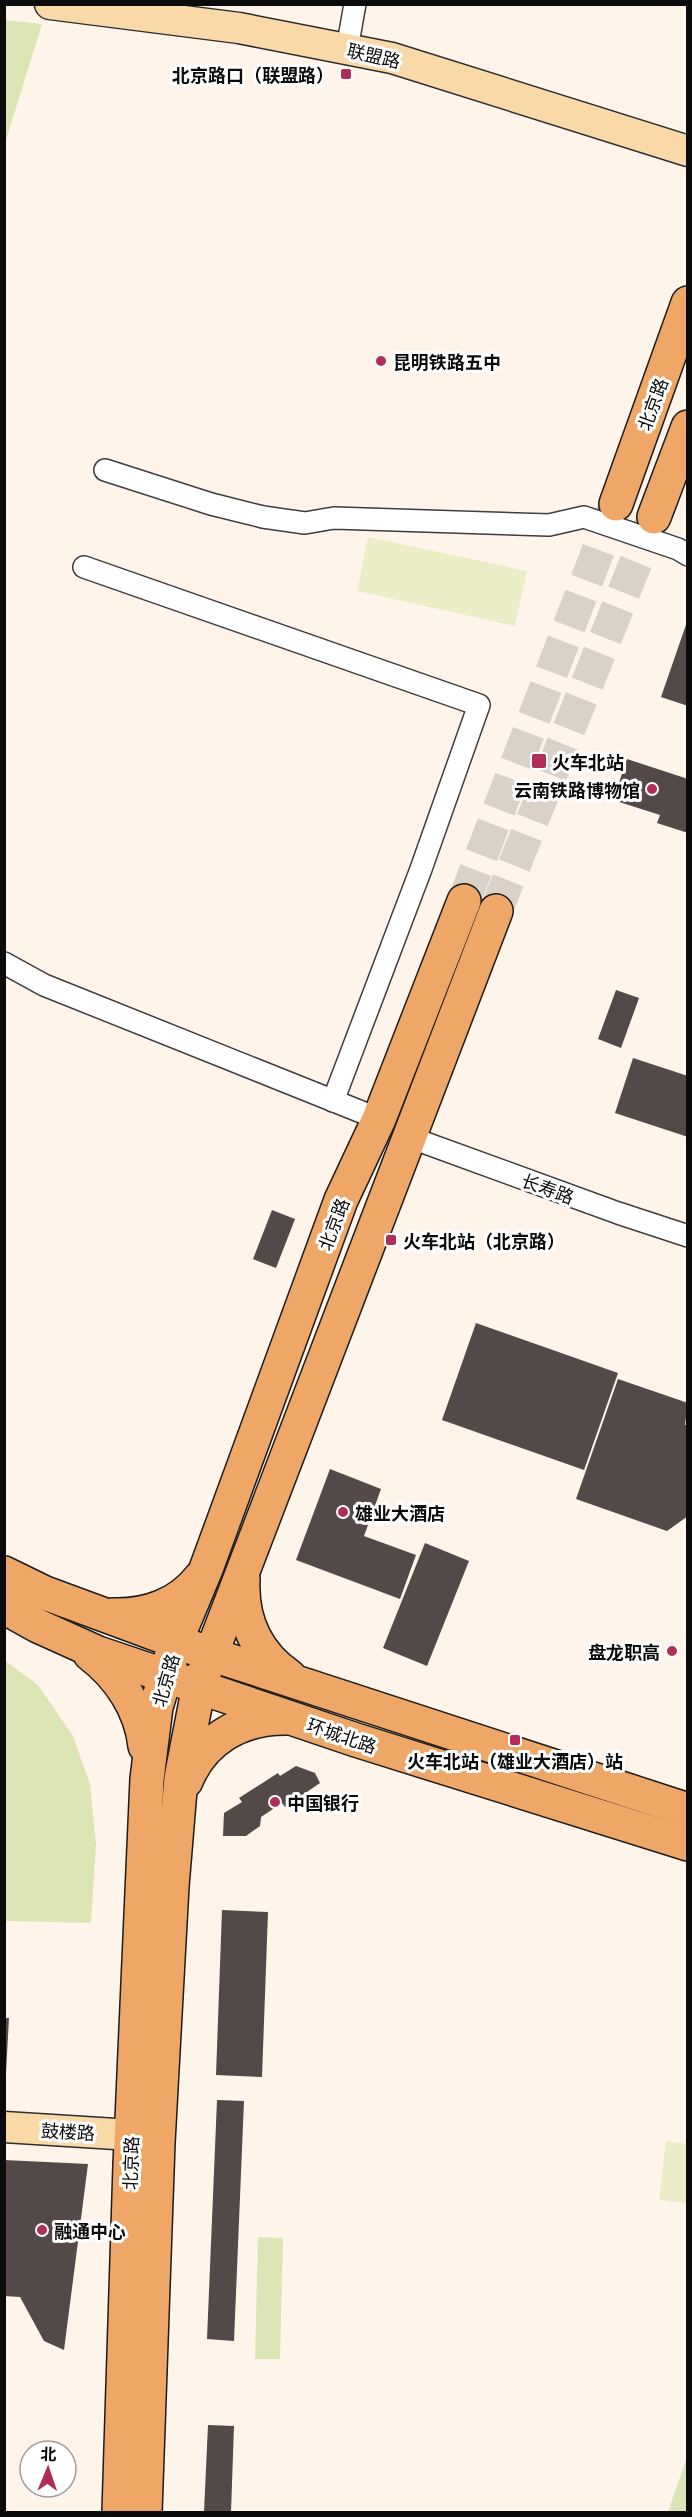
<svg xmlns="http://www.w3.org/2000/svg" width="692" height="2517" font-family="Literata,'Noto Sans SC',serif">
<rect width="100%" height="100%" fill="#fef4ea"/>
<g fill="#dce5b6">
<path d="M5,20L42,24L5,143L4,20Z"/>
<path d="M4,1660L38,1685L73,1736L90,1784L96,1844L91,1923L5,1921Z"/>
<path d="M258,2237L283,2238L280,2359H255Z"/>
<path d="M687,2457V2512H668Z"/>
</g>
<g fill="#ebedc7">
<path d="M368,537L527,571L515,626L357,591Z"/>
<path d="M666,2141L687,2144V2203L659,2200Z"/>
</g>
<g fill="#524948">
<path d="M688,619V706L661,697Z"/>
<path d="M627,759L688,779V833L657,823L660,815L613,800Z"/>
<path d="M616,990L639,998L621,1048L598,1039Z"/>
<path d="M633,1058L688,1076V1137L615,1113Z"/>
<path d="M272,1210L295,1219L276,1268L253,1259Z"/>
<path d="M476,1323L618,1373L584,1470L442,1420Z"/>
<path d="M618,1379L688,1403L685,1425H688V1516L667,1531L576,1499Z"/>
<path d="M330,1469L381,1489L364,1536L416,1555L400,1599L296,1560Z"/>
<path d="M425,1543L469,1561L427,1666L383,1648Z"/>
<path d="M296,1766L315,1773L320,1783L285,1807L282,1803L261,1817L260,1826L246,1836H223L224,1813L242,1802L239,1798L278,1773L280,1776Z"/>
<path d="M222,1910L268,1912L262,2077L216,2075Z"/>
<path d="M4,2018H9L6,2073H4Z"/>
<path d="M217,2100L244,2101L234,2341L207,2339Z"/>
<path d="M4,2160L88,2164L64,2350L44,2341L20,2297L4,2296Z"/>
<path d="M208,2425L234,2426L231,2512H204Z"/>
</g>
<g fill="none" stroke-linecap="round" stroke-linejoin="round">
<g stroke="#dad1c9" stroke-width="33" stroke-dasharray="33 16" stroke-linecap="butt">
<path d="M464,901L616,504"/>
<path d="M496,911L654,517"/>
</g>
<defs>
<g id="street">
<path d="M347,49L355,4"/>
<path d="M105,470L211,504L263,517L305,523L334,518L549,525L584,517L678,549L688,555"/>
<path d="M84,567L479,705L421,869L333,1101"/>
<path d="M4,963L44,985L379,1119"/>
<path d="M409,1137L618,1213L688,1236"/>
</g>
<g id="secondary">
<path d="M50,4L239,28L392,58L688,151"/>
<path d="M4,2127L132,2135"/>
</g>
<g id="primary">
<path d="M616,504L688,303"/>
<path d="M654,517L688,427"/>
<path d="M4,1573L45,1593L210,1654L688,1810"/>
<path d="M243,1579C241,1619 256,1653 289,1676"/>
<path d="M4,1607L38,1626L98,1653L356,1740L688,1844"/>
<path d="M113,1615C146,1616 179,1605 200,1578"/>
<path d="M90,1654C119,1676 141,1709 145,1746"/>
<path d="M186,1781C203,1739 241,1718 285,1718"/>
<path d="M119,2512L130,2165L147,1779L156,1707L176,1641L206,1569L341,1200L379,1119L464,901"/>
<path d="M145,2512L158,2143L172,1886L181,1778L199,1686L496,911"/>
</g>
</defs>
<use href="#street" stroke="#3e3e3e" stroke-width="24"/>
<use href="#secondary" stroke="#2d2d2d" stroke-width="33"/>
<use href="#primary" stroke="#1c1c1c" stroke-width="36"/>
<use href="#street" stroke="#fff" stroke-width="21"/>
<use href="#secondary" stroke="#fad9a9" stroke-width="30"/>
<use href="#primary" stroke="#efa768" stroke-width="33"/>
</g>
<g fill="#b02d59" stroke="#fff" stroke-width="2">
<rect x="340" y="68" width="12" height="12" rx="3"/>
<circle cx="381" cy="361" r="6"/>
<rect x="531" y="753" width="16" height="16" rx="3"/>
<circle cx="652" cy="789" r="6"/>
<rect x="385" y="1234" width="12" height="12" rx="3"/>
<circle cx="343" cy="1512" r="6"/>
<circle cx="672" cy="1651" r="6"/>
<rect x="509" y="1734" width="12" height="12" rx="3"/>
<circle cx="275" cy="1802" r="6"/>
<circle cx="42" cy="2230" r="6"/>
</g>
<g text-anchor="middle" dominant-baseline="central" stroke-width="6" stroke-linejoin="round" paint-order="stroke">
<g font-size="18" fill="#0b0b0b" stroke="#fff">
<text transform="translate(374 55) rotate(13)">联盟路</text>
<text transform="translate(652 404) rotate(-70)">北京路</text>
<text transform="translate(548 1188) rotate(20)">长寿路</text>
<text transform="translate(333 1224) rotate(-69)">北京路</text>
<text transform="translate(165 1680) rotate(-74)">北京路</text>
<text transform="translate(342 1735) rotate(19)">环城北路</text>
<text transform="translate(68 2131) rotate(3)">鼓楼路</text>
<text transform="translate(130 2163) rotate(-88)">北京路</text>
</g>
<g font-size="18" font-weight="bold" fill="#0b0b0b" stroke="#fff" text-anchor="start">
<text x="334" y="74" text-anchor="end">北京路口（联盟路）</text>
<text x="393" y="361">昆明铁路五中</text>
<text x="552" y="761">火车北站</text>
<text x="640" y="789" text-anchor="end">云南铁路博物馆</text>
<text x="403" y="1240">火车北站（北京路）</text>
<text x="355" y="1512">雄业大酒店</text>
<text x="660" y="1651" text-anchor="end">盘龙职高</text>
<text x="515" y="1760" text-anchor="middle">火车北站（雄业大酒店）站</text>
<text x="287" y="1802">中国银行</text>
<text x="54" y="2230">融通中心</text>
</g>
</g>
<rect width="692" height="2517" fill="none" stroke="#0b0b0b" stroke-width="12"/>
<g transform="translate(48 2469) rotate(2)"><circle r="28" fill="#ffffff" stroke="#9d9d9d" stroke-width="1.5"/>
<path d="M0-4.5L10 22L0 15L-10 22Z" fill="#b02d59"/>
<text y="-9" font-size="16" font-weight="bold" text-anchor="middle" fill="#0b0b0b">北</text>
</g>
</svg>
